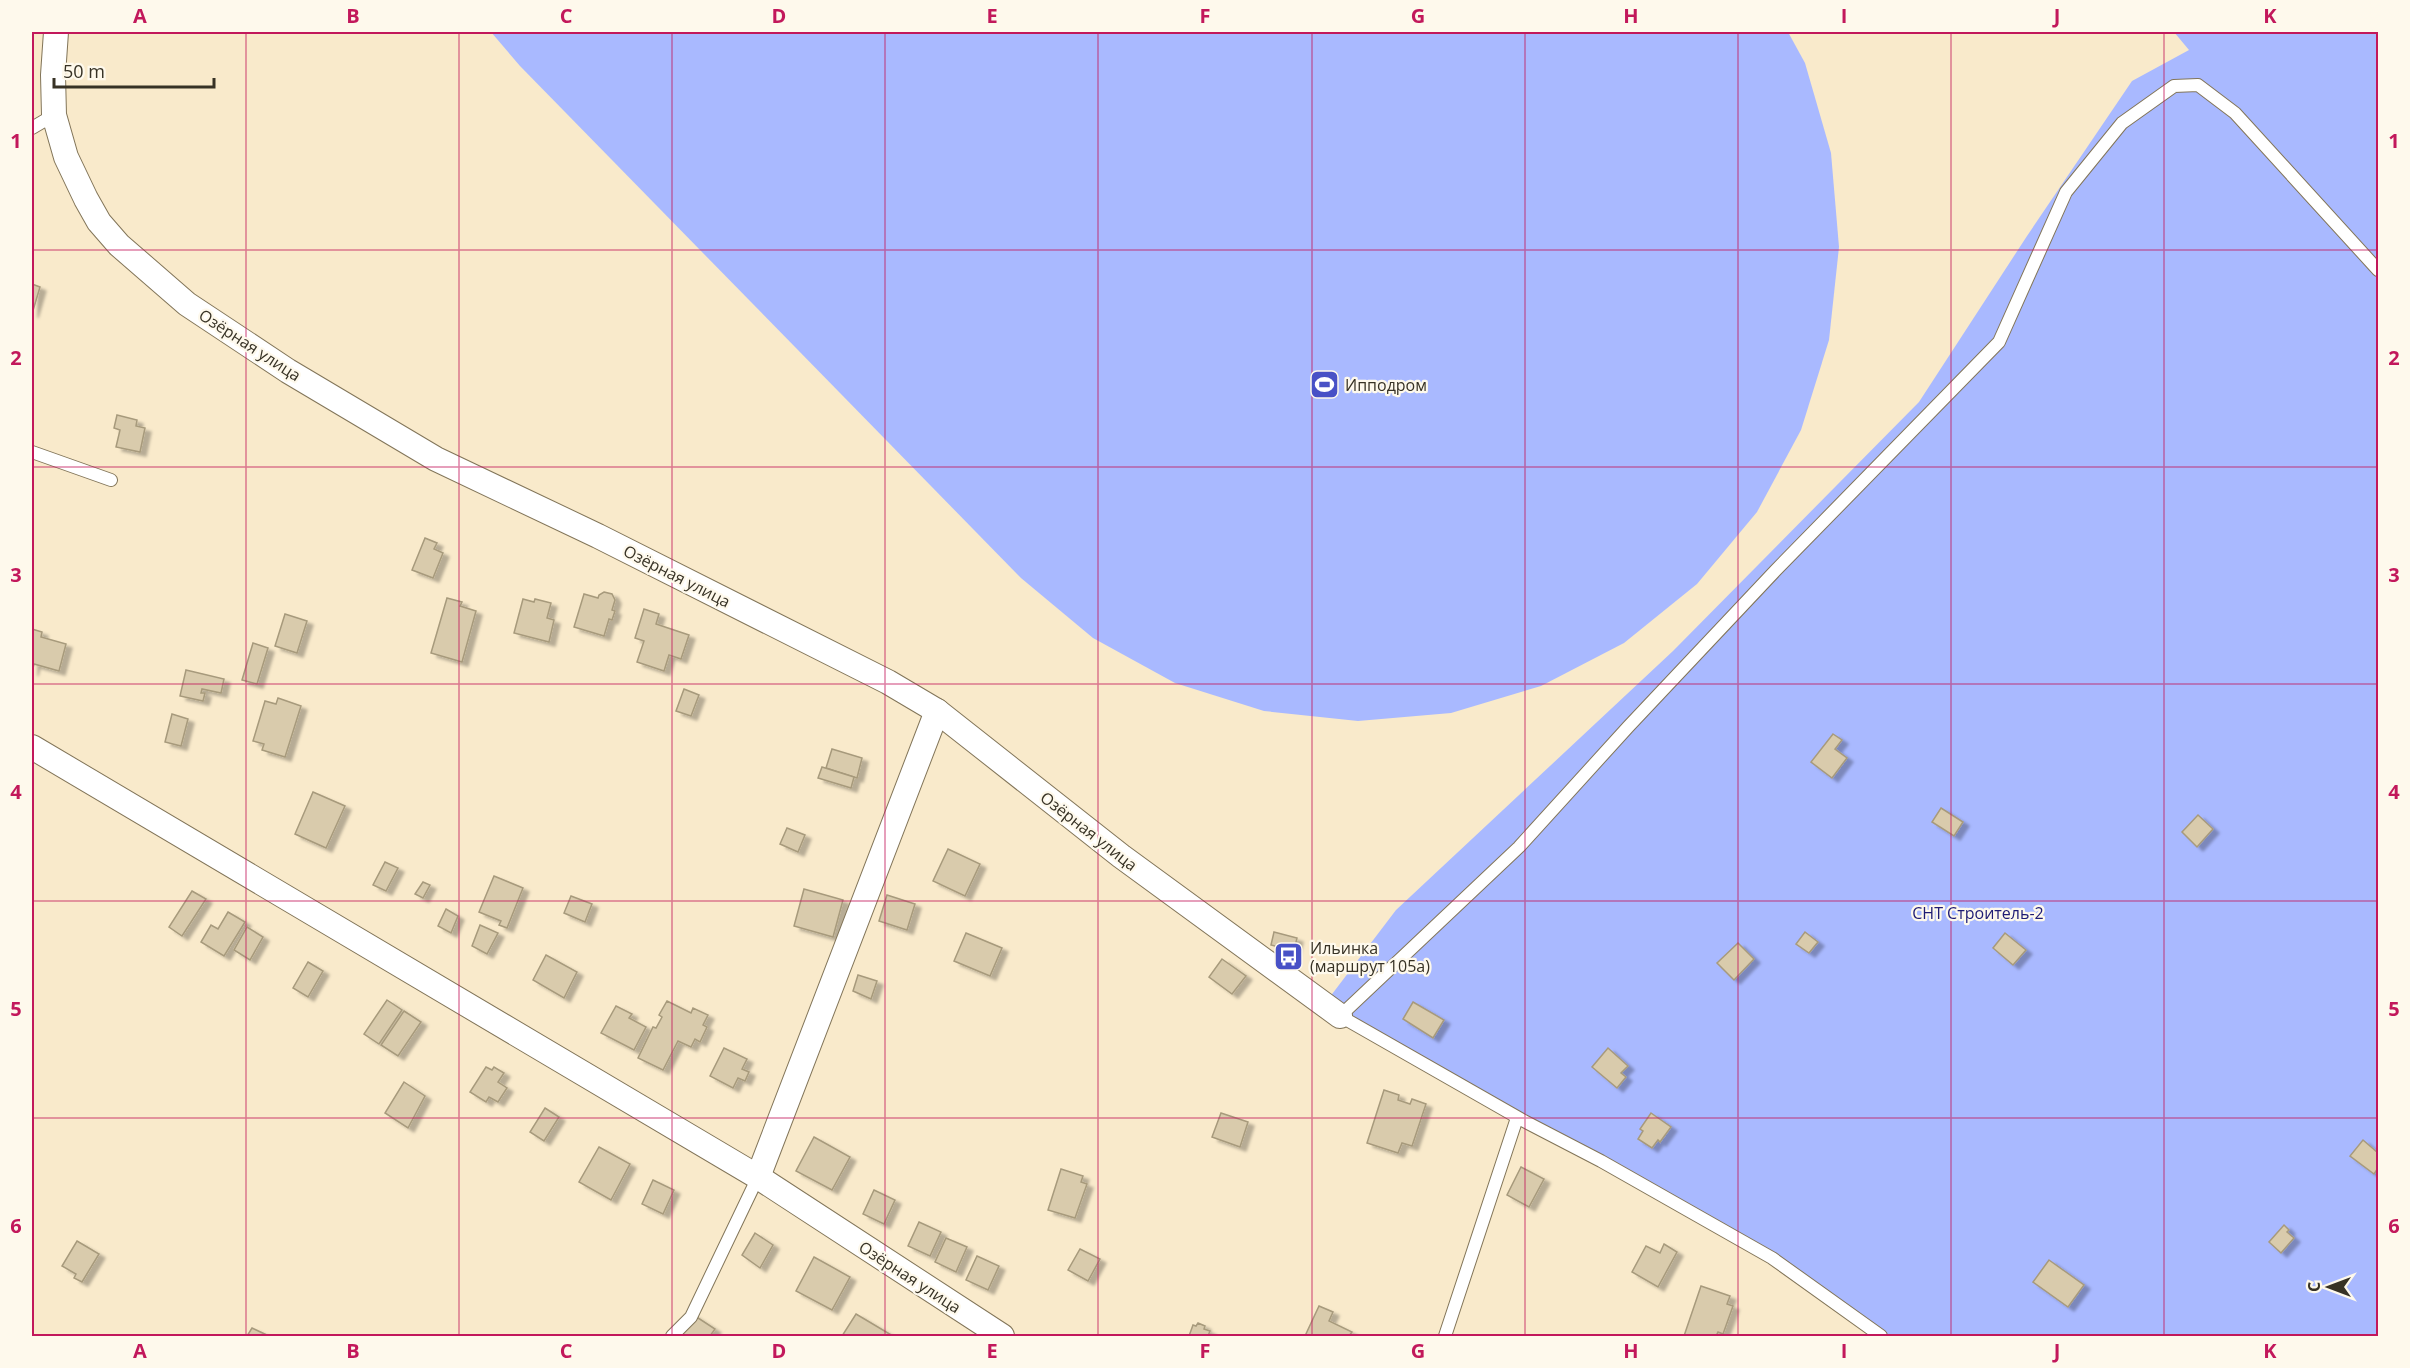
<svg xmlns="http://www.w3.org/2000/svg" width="2410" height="1368" font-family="'Open Sans',sans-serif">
<defs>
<filter id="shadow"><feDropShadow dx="6" dy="4" stdDeviation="1.5" flood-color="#0004"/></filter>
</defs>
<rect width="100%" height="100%" fill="#f9eacb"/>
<g fill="#a9b9ff">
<path d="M491,32H1788L1805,63L1831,153L1839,247L1829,340L1801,430L1757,512L1697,584L1624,643L1541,686L1451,713L1358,721L1264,711L1175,683L1093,638L1021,578L520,66Z"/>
<path d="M2174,32H2378V1336H1888L1764,1252L1323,1006L1396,910L1673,651L1919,402L2027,236L2132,81L2189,50Z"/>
</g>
<g fill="#d9cbac" stroke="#a79a7c" stroke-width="1.5" filter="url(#shadow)">
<path d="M32,284L40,287L32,314Z"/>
<path d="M117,415L137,420L136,426L145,428L140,452L116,447L120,430L114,428Z"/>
<path d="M425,538L437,543L434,549L443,553L433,578L412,570Z"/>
<path d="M604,592L612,594L615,600L612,610L615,611L612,620L609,619L604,636L574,627L584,594L598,598L599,595Z"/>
<path d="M447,598L462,602L460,606L476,611L462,662L431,653Z"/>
<path d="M523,599L534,602L535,599L551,603L547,618L554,620L549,642L514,633Z"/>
<path d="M644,609L659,614L656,624L689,635L681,659L669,655L664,671L637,662L644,641L635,638Z"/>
<path d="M285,614L307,621L297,653L275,646Z"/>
<path d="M32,629L42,632L41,637L66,644L59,671L34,664L32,672Z"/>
<path d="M253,643L268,648L257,684L242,680Z"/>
<path d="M186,670L224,679L221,693L202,689L201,693H205L203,701L180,696Z"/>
<path d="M684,689L699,695L691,716L676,711Z"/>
<path d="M278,698L301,706L285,757L262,750L264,744L253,741L265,701L276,704Z"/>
<path d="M172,714L188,719L181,746L165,742Z"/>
<path d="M1833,734L1842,740L1835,749L1847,758L1832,778L1811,762Z"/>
<path d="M832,749L862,758L857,778L826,768Z"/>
<path d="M822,767L854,777L851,788L818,778Z"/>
<path d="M313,792L345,806L326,848L295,834Z"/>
<path d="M1941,808L1963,822L1954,836L1932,822Z"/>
<path d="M2198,815L2213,829L2197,847L2182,832Z"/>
<path d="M787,828L805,835L798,852L780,844Z"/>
<path d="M948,849L980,864L965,896L933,881Z"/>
<path d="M385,862L398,868L386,891L373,885Z"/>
<path d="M494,876L523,888L507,928L499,925L501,921L479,912Z"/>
<path d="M423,882L430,885L423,898L415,894Z"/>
<path d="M804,889L843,900L833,937L794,926Z"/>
<path d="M192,891L206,899L182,936L169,927Z"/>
<path d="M887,895L915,904L907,930L879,921Z"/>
<path d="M571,896L592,904L585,922L564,913Z"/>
<path d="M446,909L458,916L451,933L438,926Z"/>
<path d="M228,912L245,922L224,956L201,942L211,925L218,929Z"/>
<path d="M480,925L498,933L487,954L472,946Z"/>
<path d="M247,927L263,937L250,960L234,950Z"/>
<path d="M1274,932L1297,938L1294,951L1271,945Z"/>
<path d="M1805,932L1818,942L1809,953L1796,944Z"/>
<path d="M966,933L1002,948L990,976L954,961Z"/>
<path d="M2005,933L2026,950L2013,965L1993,948Z"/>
<path d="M1738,943L1754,959L1734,980L1717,963Z"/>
<path d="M546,955L577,972L564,998L533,980Z"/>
<path d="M1222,959L1246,976L1232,994L1209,977Z"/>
<path d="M308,962L323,971L308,997L293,988Z"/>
<path d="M858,975L877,981L871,999L853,991Z"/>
<path d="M387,1000L402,1010L379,1044L364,1034Z"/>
<path d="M667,1001L691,1013L693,1008L708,1015L703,1025L707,1027L700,1042L695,1039L691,1047L678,1041L663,1070L638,1058L653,1027L656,1028L662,1017L659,1015Z"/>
<path d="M1413,1002L1444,1020L1433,1038L1403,1019Z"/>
<path d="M616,1006L632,1014L629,1018L646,1027L634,1050L601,1033Z"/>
<path d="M404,1011L421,1022L398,1056L381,1045Z"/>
<path d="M724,1048L747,1059L742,1069L749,1072L745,1081L738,1078L733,1088L710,1076Z"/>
<path d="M1608,1048L1628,1066L1621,1073L1626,1077L1617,1088L1592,1067Z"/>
<path d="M486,1067L492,1070L494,1067L504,1073L498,1082L507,1088L498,1102L489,1097L486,1102L470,1092Z"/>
<path d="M404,1082L425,1096L408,1128L385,1113Z"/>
<path d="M1384,1090L1399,1095L1398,1100L1410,1104L1412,1099L1426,1104L1412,1146L1402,1143L1398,1153L1367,1143Z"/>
<path d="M545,1108L559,1117L544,1141L530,1132Z"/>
<path d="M1221,1113L1248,1122L1240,1147L1212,1137Z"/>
<path d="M1651,1113L1671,1127L1660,1142L1658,1140L1652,1148L1638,1139L1643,1131L1640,1129Z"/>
<path d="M814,1137L850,1157L832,1190L796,1171Z"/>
<path d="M2363,1140L2378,1153V1168L2374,1174L2350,1156Z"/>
<path d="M599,1147L630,1164L611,1200L579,1182Z"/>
<path d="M1521,1167L1544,1179L1529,1207L1507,1195Z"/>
<path d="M1061,1169L1083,1176L1081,1182L1087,1184L1075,1218L1048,1210Z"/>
<path d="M653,1180L674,1190L663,1214L642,1204Z"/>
<path d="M874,1190L895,1200L884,1224L863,1214Z"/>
<path d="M919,1222L941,1232L930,1256L908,1246Z"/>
<path d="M2284,1225L2289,1230L2287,1232L2294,1238L2281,1253L2269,1242Z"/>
<path d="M755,1233L773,1245L760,1268L742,1255Z"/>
<path d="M946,1238L967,1247L956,1272L935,1262Z"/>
<path d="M77,1241L99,1254L82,1282L74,1278L76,1274L62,1266Z"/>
<path d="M1664,1244L1677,1252L1658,1287L1632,1272L1646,1246L1660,1253Z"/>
<path d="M1080,1249L1100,1259L1088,1281L1068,1270Z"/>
<path d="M977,1256L999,1266L988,1290L966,1280Z"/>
<path d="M814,1257L850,1277L832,1310L796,1291Z"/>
<path d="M2049,1260L2084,1285L2068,1307L2033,1282Z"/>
<path d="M1701,1286L1730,1296L1727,1304L1733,1306L1723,1334L1718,1332L1716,1336H1684Z"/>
<path d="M1319,1306L1333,1312L1329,1321L1352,1332L1349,1336H1305Z"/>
<path d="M692,1314L715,1329L710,1336H679Z"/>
<path d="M856,1314L893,1336H842Z"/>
<path d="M1198,1323L1205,1326L1204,1329L1210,1331L1208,1336H1189L1193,1325L1196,1326Z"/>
<path d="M252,1328L269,1336H247Z"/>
</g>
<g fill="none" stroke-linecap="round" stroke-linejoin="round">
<defs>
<g id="service">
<path d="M32,128L54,115"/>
<path d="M32,452L111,480"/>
<path d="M672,1336L691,1317L758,1177"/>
<path d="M1445,1336L1517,1118"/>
<path d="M1881,1336L1772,1258L1601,1161L1524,1121L1340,1016L1519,847L1628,727L1775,571L1999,342L2066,192L2122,123L2174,86L2198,85L2235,113L2378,270"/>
</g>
<g id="minor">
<path d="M56,32L53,75L54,115L66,157L86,199L99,222L119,245L187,304L288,371L436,459L598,536L888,682L937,711L1121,856L1340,1016"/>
<path d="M32,747L758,1177L1002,1336"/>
<path d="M758,1177L937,711"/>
</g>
</defs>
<use href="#service" stroke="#827559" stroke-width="14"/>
<use href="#minor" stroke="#827559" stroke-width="26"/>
<use href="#service" stroke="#fff" stroke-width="12"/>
<use href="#minor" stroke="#fff" stroke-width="24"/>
</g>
<path fill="none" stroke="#c2185b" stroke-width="1.5" stroke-opacity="0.55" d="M246,32V1336M459,32V1336M672,32V1336M885,32V1336M1098,32V1336M1312,32V1336M1525,32V1336M1738,32V1336M1951,32V1336M2164,32V1336M32,250H2378M32,467H2378M32,684H2378M32,901H2378M32,1118H2378"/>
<defs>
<symbol id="stadium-square" viewBox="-11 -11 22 22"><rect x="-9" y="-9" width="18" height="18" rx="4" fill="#4851c6" stroke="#fef9ec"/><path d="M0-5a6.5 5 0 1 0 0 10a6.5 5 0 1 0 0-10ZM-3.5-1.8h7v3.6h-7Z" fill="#fff"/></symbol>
<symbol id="bus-square" viewBox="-11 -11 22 22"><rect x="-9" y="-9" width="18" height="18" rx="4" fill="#4851c6" stroke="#fef9ec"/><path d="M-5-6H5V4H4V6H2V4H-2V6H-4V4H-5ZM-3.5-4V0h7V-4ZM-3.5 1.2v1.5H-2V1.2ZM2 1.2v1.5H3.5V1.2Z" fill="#fff"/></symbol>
</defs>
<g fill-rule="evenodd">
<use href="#stadium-square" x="1308" y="368" width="33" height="33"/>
<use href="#bus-square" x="1272" y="940" width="33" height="33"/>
</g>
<g text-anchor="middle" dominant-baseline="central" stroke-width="4.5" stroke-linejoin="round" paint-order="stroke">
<g font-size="16" fill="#373225" stroke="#fef9ec">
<text transform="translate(250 345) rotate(33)">Озёрная улица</text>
<text transform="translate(677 576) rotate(27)">Озёрная улица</text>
<text transform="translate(1089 831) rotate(38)">Озёрная улица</text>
<text transform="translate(910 1277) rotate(33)">Озёрная улица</text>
</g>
<g font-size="16" fill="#373225" stroke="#fef9ec" text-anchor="start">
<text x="1345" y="385">Ипподром</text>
<text x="1310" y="948">Ильинка<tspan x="1310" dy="18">(маршрут 105а)</tspan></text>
</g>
<g font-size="16" fill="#1e1b74" stroke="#fef9ec">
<text x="1978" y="913">СНТ Строитель-2</text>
</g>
</g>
<rect width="2410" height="1368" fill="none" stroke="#fef9ec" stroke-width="66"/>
<g transform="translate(2329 1287) rotate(270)" stroke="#fef9ec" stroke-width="4.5" paint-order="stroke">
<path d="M0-4.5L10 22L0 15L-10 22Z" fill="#373225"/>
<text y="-9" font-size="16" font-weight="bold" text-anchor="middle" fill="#373225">С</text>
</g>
<path d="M54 78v9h160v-9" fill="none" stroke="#373225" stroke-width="3"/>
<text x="63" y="78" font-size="18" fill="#373225" stroke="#fef9ec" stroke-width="4.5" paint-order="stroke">50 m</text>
<rect x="33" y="33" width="2344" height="1302" fill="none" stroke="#c2185b" stroke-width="2"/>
<g font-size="20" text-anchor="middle" font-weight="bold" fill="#c2185b">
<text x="140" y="23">A</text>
<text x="353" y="23">B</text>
<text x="566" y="23">C</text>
<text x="779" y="23">D</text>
<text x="992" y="23">E</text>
<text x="1205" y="23">F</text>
<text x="1418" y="23">G</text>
<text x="1631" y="23">H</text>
<text x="1844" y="23">I</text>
<text x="2057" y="23">J</text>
<text x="2270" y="23">K</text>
<text x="16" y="148">1</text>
<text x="2394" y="148">1</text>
<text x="16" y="365">2</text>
<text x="2394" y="365">2</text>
<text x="16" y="582">3</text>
<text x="2394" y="582">3</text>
<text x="16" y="799">4</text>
<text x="2394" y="799">4</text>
<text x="16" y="1016">5</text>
<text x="2394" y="1016">5</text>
<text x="16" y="1233">6</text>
<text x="2394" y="1233">6</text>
<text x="140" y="1358">A</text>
<text x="353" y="1358">B</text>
<text x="566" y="1358">C</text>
<text x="779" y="1358">D</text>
<text x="992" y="1358">E</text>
<text x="1205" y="1358">F</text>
<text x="1418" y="1358">G</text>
<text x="1631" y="1358">H</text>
<text x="1844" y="1358">I</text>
<text x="2057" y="1358">J</text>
<text x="2270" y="1358">K</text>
</g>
</svg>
